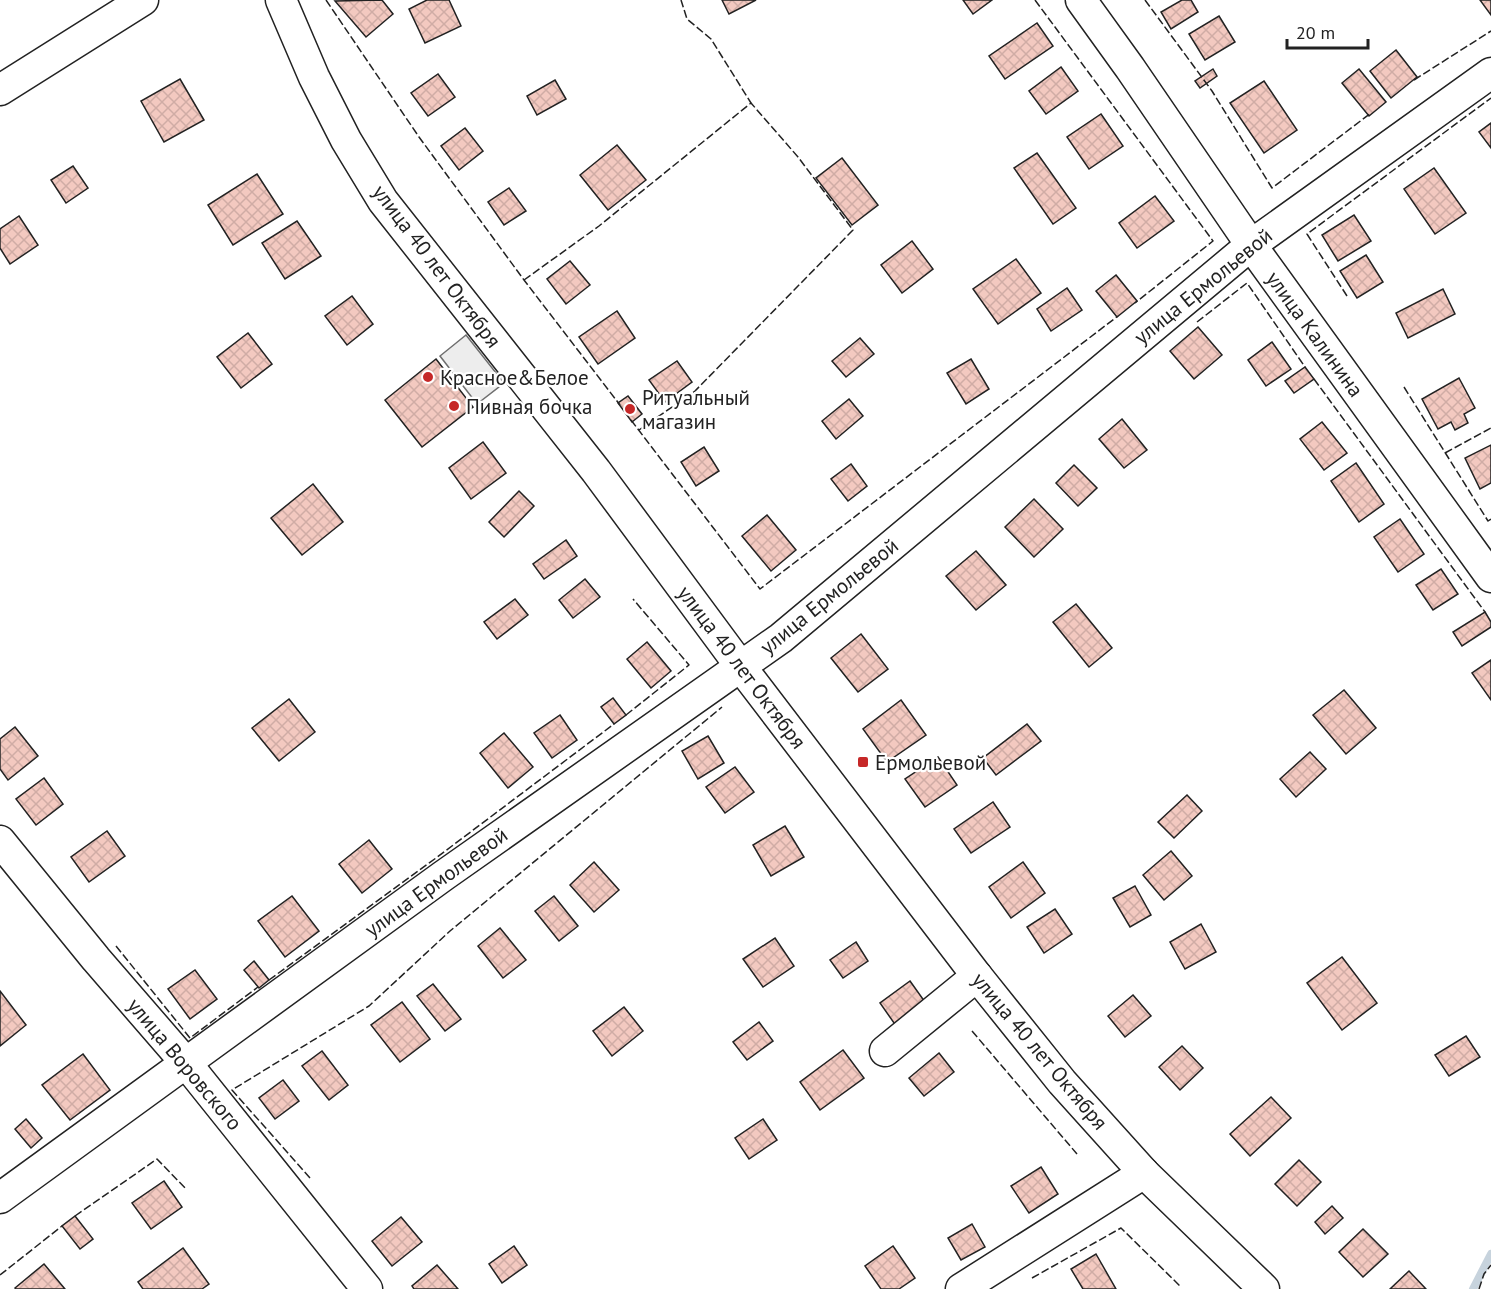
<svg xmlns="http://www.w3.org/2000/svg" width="1491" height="1289" font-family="'PT Sans',sans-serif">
<defs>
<pattern id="building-cross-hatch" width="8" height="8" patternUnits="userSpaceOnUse" patternTransform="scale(1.5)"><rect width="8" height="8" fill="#f3c9c0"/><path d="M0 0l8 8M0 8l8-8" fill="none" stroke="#d0aca5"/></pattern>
</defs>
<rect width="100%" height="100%" fill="#fff"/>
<path fill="#ededed" stroke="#6f6f6f" stroke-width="1.5" d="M466,335L504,383L477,404L440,356Z"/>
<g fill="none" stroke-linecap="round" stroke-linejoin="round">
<path stroke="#c7d3dd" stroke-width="8" d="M1473,1289L1491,1254"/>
</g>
<g fill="url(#building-cross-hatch)" stroke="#222" stroke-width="1.5">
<path d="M382,0L393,14L366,37L335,1Z"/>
<path d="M427,0H449L461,26L425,43L409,9Z"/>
<path d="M722,0H756L729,14Z"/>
<path d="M963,0H992L973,14Z"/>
<path d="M1182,0H1191L1198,12L1171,29L1161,12Z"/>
<path d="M1480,0H1491V15Z"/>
<path d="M1219,16L1235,42L1205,60L1189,34Z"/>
<path d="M1037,23L1053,46L1005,79L989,56Z"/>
<path d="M1396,50L1417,77L1391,98L1370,71Z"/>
<path d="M1061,67L1078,91L1046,114L1029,91Z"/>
<path d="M1213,69L1217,76L1200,88L1195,81Z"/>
<path d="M1359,69L1386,102L1369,116L1342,83Z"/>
<path d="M438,74L455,97L428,116L411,93Z"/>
<path d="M180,79L204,120L164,142L141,101Z"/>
<path d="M555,80L566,99L537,115L527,96Z"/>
<path d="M1264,81L1297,130L1264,153L1230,103Z"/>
<path d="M1101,114L1123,146L1089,169L1067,137Z"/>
<path d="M1491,123V148L1479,132Z"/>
<path d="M465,128L483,151L459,170L441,146Z"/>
<path d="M617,145L646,180L608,210L580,175Z"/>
<path d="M1037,153L1076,208L1053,224L1014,168Z"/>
<path d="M842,158L878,205L852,225L816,178Z"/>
<path d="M73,166L88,188L66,203L51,180Z"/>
<path d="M1434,168L1466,213L1435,234L1404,189Z"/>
<path d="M257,174L283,214L233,245L208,205Z"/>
<path d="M509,188L526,211L504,225L488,202Z"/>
<path d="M1155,196L1174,221L1137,248L1119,223Z"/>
<path d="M1354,215L1371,241L1338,261L1322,235Z"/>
<path d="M19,216L38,245L10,264L0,248V229Z"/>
<path d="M297,221L321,256L285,279L262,243Z"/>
<path d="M912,241L933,269L902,293L881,265Z"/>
<path d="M1366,255L1383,282L1357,298L1340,271Z"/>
<path d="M1016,259L1041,293L998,324L973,289Z"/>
<path d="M570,261L590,285L566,304L547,279Z"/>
<path d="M1116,275L1137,301L1117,317L1096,291Z"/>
<path d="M1067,288L1082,310L1051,331L1037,309Z"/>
<path d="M1443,289L1455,314L1408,338L1396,313Z"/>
<path d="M352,296L373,324L347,345L325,316Z"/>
<path d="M617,311L635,338L598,364L579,337Z"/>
<path d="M1198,327L1222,355L1194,379L1170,351Z"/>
<path d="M248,333L272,364L241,388L217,357Z"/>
<path d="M860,338L874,354L846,377L832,361Z"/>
<path d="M1272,342L1291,369L1266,386L1248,360Z"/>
<path d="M436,359L473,407L422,447L385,400Z"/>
<path d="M971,359L989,389L966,404L947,373Z"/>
<path d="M677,361L692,382L665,402L649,380Z"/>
<path d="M1305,367L1314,379L1294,393L1285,381Z"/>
<path d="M1459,378L1475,408L1464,414L1468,423L1455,430L1451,422L1438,429L1422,399Z"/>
<path d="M628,396L642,414L632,422L618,403Z"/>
<path d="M849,399L863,416L836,439L822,421Z"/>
<path d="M1122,419L1147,450L1124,468L1099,439Z"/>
<path d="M1322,422L1347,453L1324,470L1300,439Z"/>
<path d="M483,442L506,473L471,499L449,468Z"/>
<path d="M1491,445V483L1480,489L1465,458Z"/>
<path d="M704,447L719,471L696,486L681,462Z"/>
<path d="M1356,463L1384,504L1359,522L1331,481Z"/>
<path d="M851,464L867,486L848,501L831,479Z"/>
<path d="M1074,465L1097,488L1078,506L1056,483Z"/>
<path d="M313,484L343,522L302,555L271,518Z"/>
<path d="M519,491L534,506L504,537L489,522Z"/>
<path d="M1034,499L1063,529L1034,557L1005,527Z"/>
<path d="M767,515L796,550L771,571L742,536Z"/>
<path d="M1400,519L1424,554L1398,572L1374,537Z"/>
<path d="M566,540L577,556L544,579L533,564Z"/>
<path d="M976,551L1006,585L976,610L946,576Z"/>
<path d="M1441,569L1458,594L1433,610L1416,585Z"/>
<path d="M585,579L600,597L573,618L559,600Z"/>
<path d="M515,599L528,615L497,639L484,622Z"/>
<path d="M1076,604L1112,648L1089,667L1053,622Z"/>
<path d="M1485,612L1491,622V627L1462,646L1453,632Z"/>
<path d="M861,634L888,669L858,692L831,658Z"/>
<path d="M647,642L671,671L651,688L627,659Z"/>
<path d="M1491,660V700L1472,673Z"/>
<path d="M1344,690L1376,728L1346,754L1313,715Z"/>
<path d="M613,698L626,715L614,724L601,707Z"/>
<path d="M289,699L315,732L279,761L252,728Z"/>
<path d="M901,700L926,735L887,762L863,729Z"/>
<path d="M560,715L577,740L552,758L534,733Z"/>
<path d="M1027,724L1041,741L996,775L983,758Z"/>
<path d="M15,727L38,756L8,780L0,769V739Z"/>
<path d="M504,733L533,767L508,788L480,753Z"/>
<path d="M708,736L724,763L698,779L682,751Z"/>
<path d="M1310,752L1326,769L1296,797L1280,779Z"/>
<path d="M938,757L957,785L925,807L905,779Z"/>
<path d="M735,767L754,792L725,813L706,787Z"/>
<path d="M44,778L63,804L36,825L16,799Z"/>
<path d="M1187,795L1202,811L1174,838L1158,822Z"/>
<path d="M993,802L1010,827L971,853L954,829Z"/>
<path d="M785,826L804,857L771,876L753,845Z"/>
<path d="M107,831L125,856L89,882L71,857Z"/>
<path d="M369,840L392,869L362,893L339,864Z"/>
<path d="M1171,851L1192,876L1164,900L1143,875Z"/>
<path d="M594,862L619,890L594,912L570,885Z"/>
<path d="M1023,862L1045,893L1011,918L989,887Z"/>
<path d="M1135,886L1151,915L1130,927L1113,898Z"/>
<path d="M292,896L319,931L285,957L258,921Z"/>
<path d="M554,896L578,926L559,941L535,911Z"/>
<path d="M1055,909L1072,934L1044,953L1027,927Z"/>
<path d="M1201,924L1216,952L1185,969L1170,942Z"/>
<path d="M500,928L526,960L503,978L478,946Z"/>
<path d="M775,938L794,966L763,987L743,959Z"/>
<path d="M856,942L868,961L843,978L830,960Z"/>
<path d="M1342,957L1377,1003L1342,1030L1307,983Z"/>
<path d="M254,961L269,980L259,988L244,970Z"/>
<path d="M195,970L217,999L190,1019L168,989Z"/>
<path d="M910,981L930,1009L899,1030L880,1003Z"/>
<path d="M433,984L461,1019L445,1031L417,996Z"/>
<path d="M0,991L26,1025L0,1046Z"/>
<path d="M1133,995L1151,1016L1125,1037L1108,1016Z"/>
<path d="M402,1002L430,1039L400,1062L371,1025Z"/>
<path d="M624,1007L643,1031L612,1056L593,1031Z"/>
<path d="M759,1022L773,1041L747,1060L733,1042Z"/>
<path d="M1466,1036L1480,1057L1449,1076L1435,1055Z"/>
<path d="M1182,1046L1203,1068L1180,1090L1159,1067Z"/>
<path d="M843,1050L864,1078L820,1110L800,1082Z"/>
<path d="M322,1051L348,1085L329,1100L302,1066Z"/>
<path d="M939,1053L954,1072L924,1096L909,1078Z"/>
<path d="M83,1054L110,1090L70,1120L42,1085Z"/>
<path d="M283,1080L299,1101L275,1119L259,1098Z"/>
<path d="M1271,1097L1291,1118L1250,1156L1230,1134Z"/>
<path d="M26,1119L42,1138L31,1148L15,1129Z"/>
<path d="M763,1119L777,1140L749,1159L735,1138Z"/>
<path d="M1299,1160L1321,1182L1297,1206L1275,1184Z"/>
<path d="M1041,1167L1058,1194L1029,1213L1011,1186Z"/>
<path d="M164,1181L182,1207L151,1229L132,1203Z"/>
<path d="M1332,1206L1343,1218L1325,1234L1315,1222Z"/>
<path d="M75,1216L93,1239L80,1249L62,1226Z"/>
<path d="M401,1217L422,1242L392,1266L372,1241Z"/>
<path d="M972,1224L985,1247L961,1260L948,1238Z"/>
<path d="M1363,1229L1388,1254L1363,1277L1339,1252Z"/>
<path d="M514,1246L527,1265L502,1283L489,1264Z"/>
<path d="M893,1246L915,1278L899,1289H881L865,1266Z"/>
<path d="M183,1248L209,1284L202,1289H143L138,1282Z"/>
<path d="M1096,1254L1116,1289H1083L1071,1269Z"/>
<path d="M44,1264L65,1289H16L15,1288Z"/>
<path d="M437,1265L458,1289H414L412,1286Z"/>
<path d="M1409,1271L1426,1289H1390Z"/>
</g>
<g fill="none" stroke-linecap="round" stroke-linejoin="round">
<defs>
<g id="minor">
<path d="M281,0L314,77L346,140L383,201L596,471L741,667L977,976L1062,1082L1144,1173L1264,1289"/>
<path d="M1081,0L1130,68L1251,245L1491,577"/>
<path d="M0,90L143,0"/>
<path d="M0,841L96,959L186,1063L367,1289"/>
<path d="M885,1051L977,976"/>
<path d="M0,1198L443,876L781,638L1251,245L1491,73"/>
<path d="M961,1289L1144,1173"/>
</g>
</defs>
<use href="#minor" stroke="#222" stroke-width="33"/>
<use href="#minor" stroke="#fff" stroke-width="30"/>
<g stroke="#222" stroke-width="1.5" stroke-dasharray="8 3" stroke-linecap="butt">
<path d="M326,0L419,137L524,280L620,405"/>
<path d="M1035,0L1213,241L1135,303"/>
<path d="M1145,0L1212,91L1272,188L1371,113"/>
<path d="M1414,80L1491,31"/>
<path d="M524,280L599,226L751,103L711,39L687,19L681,0"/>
<path d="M1347,296L1307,234L1491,98"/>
<path d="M1197,322L1247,283L1305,367"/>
<path d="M1314,379L1485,612"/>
<path d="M1404,387L1488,521L1491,519"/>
<path d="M631,420L760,589L1118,316"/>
<path d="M639,430L695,391L853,230L798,157L751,103"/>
<path d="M1445,453L1491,428"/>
<path d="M626,715L689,665L633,599"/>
<path d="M116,946L190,1038L258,987"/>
<path d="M269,980L436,858L614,724"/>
<path d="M972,1031L1077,1154"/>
<path d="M310,1178L232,1090L369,1006L450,931L722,707"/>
<path d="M75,1216L157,1159L187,1190"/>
<path d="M0,1275L62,1226"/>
<path d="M1032,1278L1121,1228L1180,1286"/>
<path d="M1479,1289L1484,1274L1491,1265"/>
</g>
</g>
<g fill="#c62828" stroke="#fff" stroke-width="2">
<circle cx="428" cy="377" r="6"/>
<circle cx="454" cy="406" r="6"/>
<circle cx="630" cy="409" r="6"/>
<rect x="857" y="756" width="12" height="12" rx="3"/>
</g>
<g text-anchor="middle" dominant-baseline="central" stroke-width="4.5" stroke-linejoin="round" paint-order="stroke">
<g font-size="21" fill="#222" stroke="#fff">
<text transform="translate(437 266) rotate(53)">улица 40 лет Октября</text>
<text transform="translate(1203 286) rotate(-39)">улица Ермольевой</text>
<text transform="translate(1315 334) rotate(54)">улица Калинина</text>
<text transform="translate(829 596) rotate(-39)">улица Ермольевой</text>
<text transform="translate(742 667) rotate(53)">улица 40 лет Октября</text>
<text transform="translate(436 882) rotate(-36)">улица Ермольевой</text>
<text transform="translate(1040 1051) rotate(50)">улица 40 лет Октября</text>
<text transform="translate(185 1064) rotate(50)">улица Воровского</text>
</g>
<g font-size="21" fill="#222" stroke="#fff" text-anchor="start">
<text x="440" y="377">Красное&amp;Белое</text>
<text x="642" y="397">Ритуальный<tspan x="642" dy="24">магазин</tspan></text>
<text x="466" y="406">Пивная бочка</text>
<text x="875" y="762">Ермольевой</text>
</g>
</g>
<path d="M1287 39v9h81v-9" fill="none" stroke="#222222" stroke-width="3"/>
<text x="1296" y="39" font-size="18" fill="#222222" stroke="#ffffff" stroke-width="4.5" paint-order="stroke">20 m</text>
</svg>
